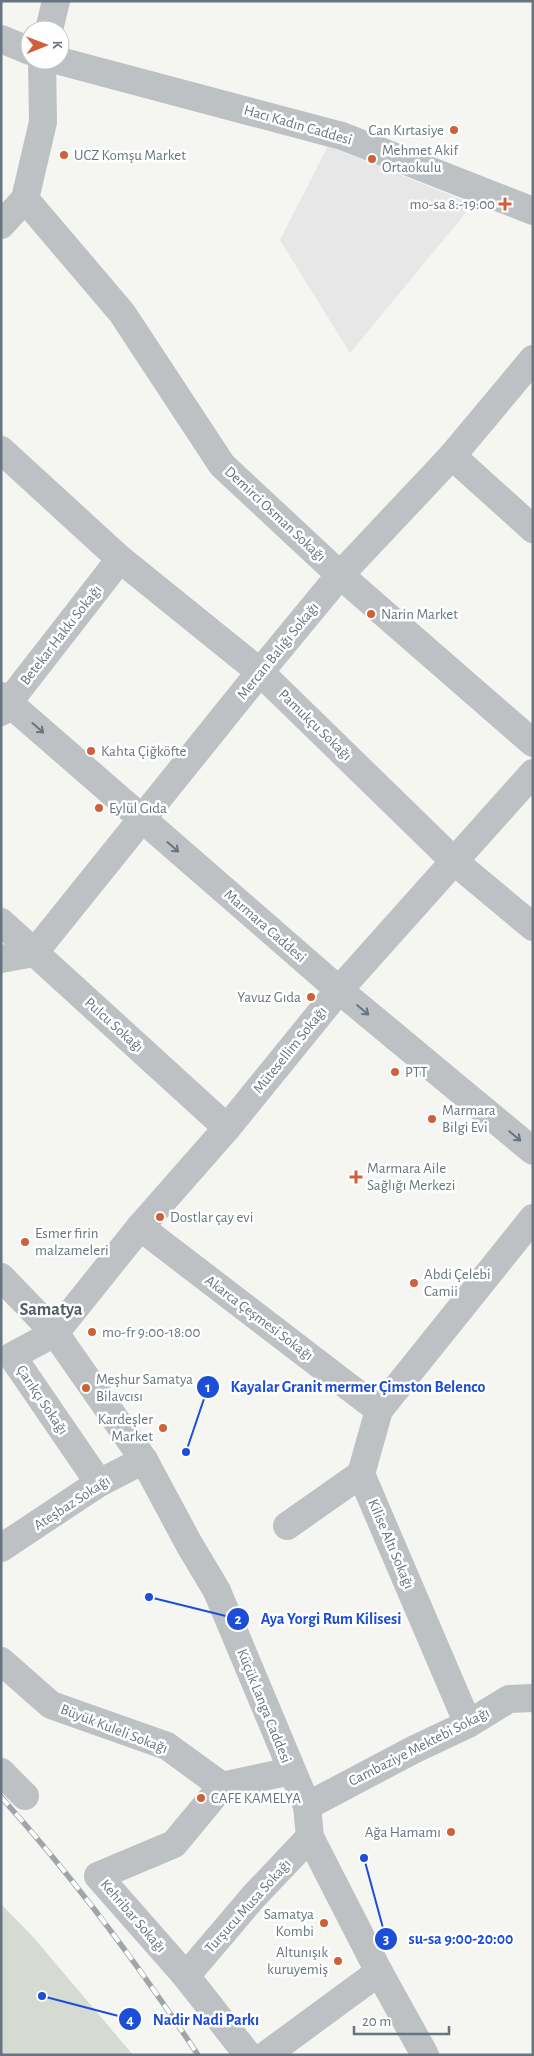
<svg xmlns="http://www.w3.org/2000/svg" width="534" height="2056" font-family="'Alegreya Sans',sans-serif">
<rect width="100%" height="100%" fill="#f5f5f2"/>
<path fill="#e6e7e6" d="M328,146L473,204L350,353L280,240Z"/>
<path fill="#d5dad2" d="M1,1904L34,1938L133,2055H1Z"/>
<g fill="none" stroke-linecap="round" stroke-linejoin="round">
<g stroke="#bdc1c4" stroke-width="28">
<path d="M49,30L56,1"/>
<path d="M1,39L30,51"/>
<path d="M56,60L342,136L533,211"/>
<path d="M25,199L122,313L222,465L340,575L533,743"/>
<path d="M1,225L25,199L43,122L42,60"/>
<path d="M1,450L120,559L260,672L455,862L533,927"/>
<path d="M452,456L533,529"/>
<path d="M1,696L339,990L533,1151"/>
<path d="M1,712L120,559"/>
<path d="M1,922L227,1128"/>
<path d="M34,953L260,672L340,575L452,456L533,359"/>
<path d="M1,959L34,953"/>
<path d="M140,1227L379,1410"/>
<path d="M1,1277L55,1333L144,1460L189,1544L217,1591L307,1806L310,1837L379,1972L425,2055"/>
<path d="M361,1474L468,1724"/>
<path d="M99,1483L12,1356L55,1333L140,1227L227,1128L339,990L533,773"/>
<path d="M287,1526L361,1474L379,1410L533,1218"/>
<path d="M1,1548L99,1483L144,1460"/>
<path d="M1,1661L51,1705L167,1746L222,1786L291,1771"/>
<path d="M1,1772L25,1796"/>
<path d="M222,1786L174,1844L98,1876L186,1976L248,2055"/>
<path d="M307,1806L415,1749L468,1724L509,1699L533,1698"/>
<path d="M186,1976L254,1896L310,1837"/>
<path d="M266,2055L379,1972"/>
</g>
<defs>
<path id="rail" d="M1,1797C73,1877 138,1964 198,2055"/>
</defs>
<use href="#rail" stroke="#9fa5a9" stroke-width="5.5"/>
<use href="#rail" stroke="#fff" stroke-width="4" stroke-dasharray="11" stroke-linecap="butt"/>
</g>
<defs><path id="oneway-shaft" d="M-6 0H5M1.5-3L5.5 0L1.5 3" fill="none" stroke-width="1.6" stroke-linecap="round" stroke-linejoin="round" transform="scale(1.25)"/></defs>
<g stroke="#687580">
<use href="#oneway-shaft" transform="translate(38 728) rotate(41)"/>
<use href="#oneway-shaft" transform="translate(173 847) rotate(41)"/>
<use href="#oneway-shaft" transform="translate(363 1010) rotate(40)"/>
<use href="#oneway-shaft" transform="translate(515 1136) rotate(40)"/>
</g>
<g fill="#ce603a" stroke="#fff" stroke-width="2">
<circle cx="454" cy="130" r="5"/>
<circle cx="64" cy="155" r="5"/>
<circle cx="372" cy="159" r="5"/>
<path d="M502.5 196.5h5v5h5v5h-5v5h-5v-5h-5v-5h5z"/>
<circle cx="371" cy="614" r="5"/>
<circle cx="91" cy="751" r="5"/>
<circle cx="99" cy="808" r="5"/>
<circle cx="311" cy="997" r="5"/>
<circle cx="395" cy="1072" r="5"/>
<circle cx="432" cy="1119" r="5"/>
<path d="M353.5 1169.5h5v5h5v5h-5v5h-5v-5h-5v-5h5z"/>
<circle cx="160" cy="1217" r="5"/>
<circle cx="25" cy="1242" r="5"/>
<circle cx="414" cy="1283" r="5"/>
<circle cx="92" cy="1332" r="5"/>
<circle cx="86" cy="1388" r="5"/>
<circle cx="163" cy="1428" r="5"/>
<circle cx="201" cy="1798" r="5"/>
<circle cx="451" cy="1832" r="5"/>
<circle cx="324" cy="1923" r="5"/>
<circle cx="338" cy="1961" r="5"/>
</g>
<g text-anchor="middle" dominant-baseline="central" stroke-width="5" stroke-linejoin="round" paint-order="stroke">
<g font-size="15" fill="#687580" stroke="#fff">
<text transform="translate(298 125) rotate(16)">Hacı Kadın Caddesi</text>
<text transform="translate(275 514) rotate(43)">Demirci Osman Sokağı</text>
<text transform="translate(61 635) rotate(-52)">Betekar Hakkı Sokağı</text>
<text transform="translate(278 651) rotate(-51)">Mercan Balığı Sokağı</text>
<text transform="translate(315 725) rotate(44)">Pamukçu Sokağı</text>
<text transform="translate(265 926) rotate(41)">Marmara Caddesi</text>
<text transform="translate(114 1025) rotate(42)">Pulcu Sokağı</text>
<text transform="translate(290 1050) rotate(-51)">Mütesellim Sokağı</text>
<text transform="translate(259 1318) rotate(37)">Akarca Çeşmesi Sokağı</text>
<text transform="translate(42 1400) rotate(56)">Çarıkçı Sokağı</text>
<text transform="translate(72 1503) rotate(-33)">Ateşbaz Sokağı</text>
<text transform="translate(391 1544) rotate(67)">Kilise Altı Sokağı</text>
<text transform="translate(264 1706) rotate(68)">Küçük Langa Caddesi</text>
<text transform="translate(114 1729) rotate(21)">Büyük Kuleli Sokağı</text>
<text transform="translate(419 1747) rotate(-27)">Cambaziye Mektebi Sokağı</text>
<text transform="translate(248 1906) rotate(-48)">Turşucu Musa Sokağı</text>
<text transform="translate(133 1916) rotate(49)">Kehribar Sokağı</text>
</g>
<g font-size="15" fill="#687580" stroke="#fff" text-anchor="start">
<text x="444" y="130" text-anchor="end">Can Kırtasiye</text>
<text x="382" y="150">Mehmet Akif<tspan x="382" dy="17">Ortaokulu</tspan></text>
<text x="74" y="155">UCZ Komşu Market</text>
<text x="495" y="204" text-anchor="end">mo-sa 8:-19:00</text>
<text x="381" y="614">Narin Market</text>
<text x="101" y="751">Kahta Çiğköfte</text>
<text x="109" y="808">Eylül Gıda</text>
<text x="301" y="997" text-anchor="end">Yavuz Gıda</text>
<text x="405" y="1072">PTT</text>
<text x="442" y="1110">Marmara<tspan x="442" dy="17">Bilgi Evi</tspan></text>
<text x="367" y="1168">Marmara Aile<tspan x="367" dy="17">Sağlığı Merkezi</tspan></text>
<text x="170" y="1217">Dostlar çay evi</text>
<text x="35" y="1233">Esmer firin<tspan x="35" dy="17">malzameleri</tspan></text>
<text x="424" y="1274">Abdi Çelebi<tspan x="424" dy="17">Camii</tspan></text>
<text x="102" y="1332">mo-fr 9:00-18:00</text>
<text x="96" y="1379">Meşhur Samatya<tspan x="96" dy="17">Bilavcısı</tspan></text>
<text x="153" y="1419" text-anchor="end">Kardeşler<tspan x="153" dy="17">Market</tspan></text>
<text x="211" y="1798">CAFE KAMELYA</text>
<text x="441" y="1832" text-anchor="end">Ağa Hamamı</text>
<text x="314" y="1914" text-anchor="end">Samatya<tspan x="314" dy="17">Kombi</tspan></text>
<text x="328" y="1952" text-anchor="end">Altunışık<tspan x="328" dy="17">kuruyemiş</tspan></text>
</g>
<g font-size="18" font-weight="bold" fill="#555e66" stroke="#fff">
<text x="51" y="1310">Samatya</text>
</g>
</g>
<path fill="none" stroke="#1d4ed8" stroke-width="2" d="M186 1452L208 1387M149 1597L238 1619M364 1858L386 1939M42 1996L130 2019"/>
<g fill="#1d4ed8" stroke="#fff" stroke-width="2">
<circle cx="186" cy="1452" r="5"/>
<circle cx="149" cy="1597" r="5"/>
<circle cx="364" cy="1858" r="5"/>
<circle cx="42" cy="1996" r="5"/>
<circle cx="208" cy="1387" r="12"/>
<circle cx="238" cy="1619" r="12"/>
<circle cx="386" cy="1939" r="12"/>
<circle cx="130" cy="2019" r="12"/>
</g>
<g font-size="15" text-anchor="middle" font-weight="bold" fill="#fff">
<text x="208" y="1392">1</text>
<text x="238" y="1624">2</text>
<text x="386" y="1944">3</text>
<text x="130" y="2025">4</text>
</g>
<g font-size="16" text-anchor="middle" font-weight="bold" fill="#1d4ed8" stroke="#fff" stroke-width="5" stroke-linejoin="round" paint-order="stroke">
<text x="358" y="1392">Kayalar Granit mermer Çimston Belenco</text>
<text x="331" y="1624">Aya Yorgi Rum Kilisesi</text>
<text x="461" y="1944">su-sa 9:00-20:00</text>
<text x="206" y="2025">Nadir Nadi Parkı</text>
</g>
<rect width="534" height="2056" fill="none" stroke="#687580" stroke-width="5"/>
<g transform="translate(45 45) rotate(89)"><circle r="24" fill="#ffffff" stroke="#c3c8cc"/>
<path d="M0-4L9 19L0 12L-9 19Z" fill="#ce603a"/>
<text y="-8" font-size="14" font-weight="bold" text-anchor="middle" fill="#687580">K</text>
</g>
<path d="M354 2026v8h95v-8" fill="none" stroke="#687580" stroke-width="2.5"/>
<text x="362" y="2026" font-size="15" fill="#687580" stroke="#ffffff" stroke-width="4" paint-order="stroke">20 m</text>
</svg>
